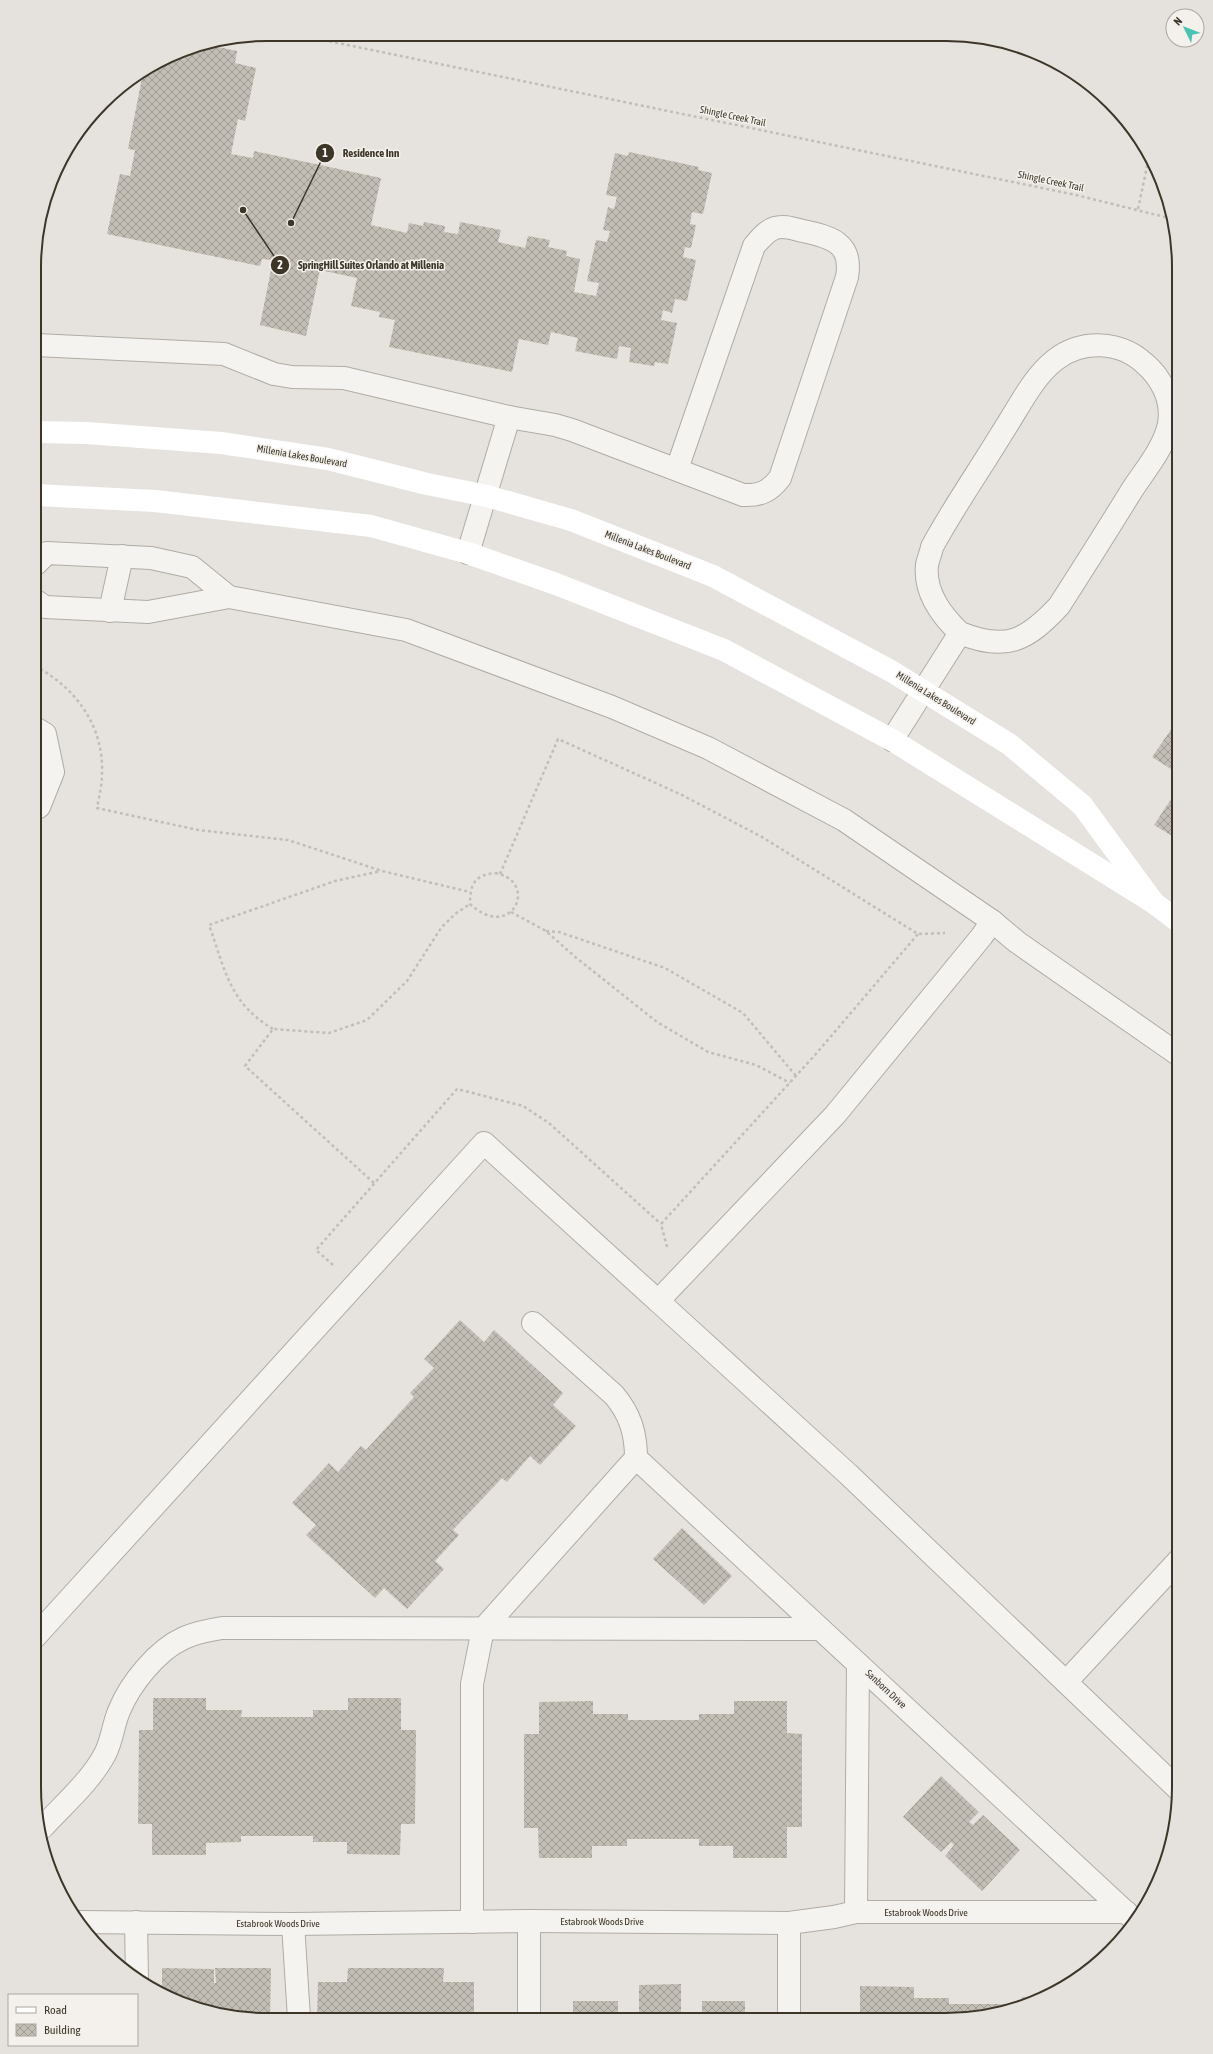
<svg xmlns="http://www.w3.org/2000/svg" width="1213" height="2054" font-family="'Asap Condensed',sans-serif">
<defs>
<pattern id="building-cross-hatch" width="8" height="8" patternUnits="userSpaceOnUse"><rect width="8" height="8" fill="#c3beb5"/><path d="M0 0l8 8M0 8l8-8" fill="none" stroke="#a09b93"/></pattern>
</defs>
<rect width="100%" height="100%" fill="#e6e3de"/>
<g fill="url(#building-cross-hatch)">
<path d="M209,45L237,51L235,63L256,68L245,121L238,119L231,154L253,158L254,151L381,178L371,225L407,233L409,223L423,226L424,222L445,226L444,232L458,234L460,222L501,230L498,242L525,248L528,236L550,240L548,247L567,251L566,256L580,259L574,292L596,296L599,283L587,281L596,240L607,242L610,231L603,230L608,207L614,209L617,197L606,195L615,153L628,156L629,152L699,167L698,170L712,173L703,214L692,212L690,224L696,225L691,248L685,247L683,257L696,260L687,301L675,299L672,313L663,310L661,320L677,323L668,364L655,362L654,366L629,362L631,348L619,346L617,359L575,351L578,338L551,332L548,345L519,339L512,372L389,347L395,320L379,317L380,312L351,306L357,278L320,270L306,336L260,325L273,260L262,259L260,266L107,234L120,174L130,176L135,150L128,149L143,73L178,52Z"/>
<path d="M1179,718V774L1152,757Z"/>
<path d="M1179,787V840L1154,825Z"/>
<path d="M460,1320L484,1342L494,1330L563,1393L553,1405L576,1426L540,1465L530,1456L507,1482L502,1478L453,1530L459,1535L435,1561L444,1569L407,1609L384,1588L375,1598L306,1535L316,1525L292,1503L329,1463L338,1472L361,1446L366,1450L414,1397L410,1393L434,1368L424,1359Z"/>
<path d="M682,1528L732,1576L704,1605L653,1559Z"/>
<path d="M153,1698H206V1710H242L241,1717H313V1710H348V1698H401V1730H416L415,1824H401L400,1855L347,1854V1842H313V1836H241V1842L206,1843V1855H152V1824H138L139,1730H153Z"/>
<path d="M593,1701V1714H628V1720H699V1714H734V1701H787V1733L802,1734V1827H787V1858H733V1846H699V1839H627V1846H592V1858H539L538,1828H524V1734H539V1702Z"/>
<path d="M941,1776L979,1812L969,1822L973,1825L983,1815L1020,1850L982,1891L945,1856L954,1845L951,1842L941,1852L903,1817Z"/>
<path d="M162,1968L214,1969V1983H216L215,1968H271L270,2018H237L215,2012V2010L213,2009V2012L178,2002L162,1993Z"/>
<path d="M348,1968H444L443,1982H474V2019L317,2018L318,1982H347Z"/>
<path d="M1057,1983H1068L1057,1990Z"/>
<path d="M681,1984V2019H639V1985Z"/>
<path d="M860,1986L914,1987V1998H949V2004H1021L1022,1997L1045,1996L1035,2002L946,2020H846V2018H860Z"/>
<rect x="573" y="2001" width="45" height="18"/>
<rect x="702" y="2001" width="43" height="18"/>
</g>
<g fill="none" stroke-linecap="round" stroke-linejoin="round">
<defs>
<g id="lane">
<path d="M36,345L224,354L274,374L292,377L344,378L509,417L468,553"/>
<path d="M509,417L555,425L572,430L743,495C760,496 770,491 780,478L847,277C853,242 830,237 803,231C794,229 784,225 775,228C766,231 760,239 754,246L677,469"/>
<path d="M36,564L47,553L151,558L192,567L229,597"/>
<path d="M110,611L122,556"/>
<path d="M892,740L960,633C1007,652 1027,640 1059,606C1084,567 1108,529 1132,490C1145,470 1164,448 1169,424C1173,401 1162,378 1144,363C1120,341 1082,339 1055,360C1032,378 1018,409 1002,433C979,471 953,508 932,547C931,553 928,559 927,565C924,592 942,616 960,633"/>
<path d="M35,809L39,807L53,772L45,734L35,728"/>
<path d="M992,921L1017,942L1179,1055"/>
<path d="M658,1301L848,1474L1178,1789"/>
<path d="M636,1458L1131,1917"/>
<path d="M34,1638L484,1143L658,1301L835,1115L982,936L992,921L844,820L708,748L612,707L406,630L229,597L148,612L45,607L36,601"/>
<path d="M1066,1682L1179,1560"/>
<path d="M42,1828C62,1806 91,1781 105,1754C112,1741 113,1725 119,1711C130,1684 157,1650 184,1638C197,1632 209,1630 222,1628L820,1629"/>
<path d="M856,1912L858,1664"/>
<path d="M529,1921V2019"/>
<path d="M78,1922L293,1924L529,1921L789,1923L834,1917L856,1912H1126"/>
<path d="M136,1922L137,1979"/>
<path d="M472,1922V1684L483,1629L636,1458C636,1433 630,1414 614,1395L533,1323"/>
<path d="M789,1923V2020"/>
<path d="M293,1924L299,2018"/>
</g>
</defs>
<use href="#lane" stroke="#b0aba4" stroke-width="24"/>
<g stroke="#c1beb8" stroke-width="2.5" stroke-dasharray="3 3" stroke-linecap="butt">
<path d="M294,34L1076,195L1169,218"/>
<path d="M1138,209L1149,157"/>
<path d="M35,666C76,688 104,726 102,774C102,785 99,797 97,808L198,830L288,840L382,871L470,892"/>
<path d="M495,873C540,881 512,943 470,904C470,885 474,875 495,873Z"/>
<path d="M500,874L558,739L680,794L762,837L918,934L945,933"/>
<path d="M511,912L546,931L574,956L657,1022L708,1052L756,1065L790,1083"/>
<path d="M546,931L559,932L665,968L743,1013L796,1076"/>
<path d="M273,1029C229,1003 225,969 209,925L335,881L381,871"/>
<path d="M374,1183L245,1066L273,1029L329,1033L367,1020L407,981L441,928L455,914L470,904"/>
<path d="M667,1247L661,1224L815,1055L918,934"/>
<path d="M333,1265L316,1250L457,1089L523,1106L549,1123L661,1224"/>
</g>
<use href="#lane" stroke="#f5f3f0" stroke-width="22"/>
<g stroke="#fff" stroke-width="22">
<path d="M36,432L87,433L221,443L328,459L427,484L487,496L571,520L713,576L891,671L1009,744L1082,805L1154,903"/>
<path d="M36,495L155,501L371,526L468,553L556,584L724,650L892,740L1154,903L1179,922"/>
</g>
</g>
<g text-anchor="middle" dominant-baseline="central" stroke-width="3" stroke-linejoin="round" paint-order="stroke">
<g font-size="10" fill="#3c3528" stroke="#f4f1ed">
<text transform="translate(733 116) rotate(12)">Shingle Creek Trail</text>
<text transform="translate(1051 181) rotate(12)">Shingle Creek Trail</text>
<text transform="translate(302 456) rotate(10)">Millenia Lakes Boulevard</text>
<text transform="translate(648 550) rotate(21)">Millenia Lakes Boulevard</text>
<text transform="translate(936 698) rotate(32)">Millenia Lakes Boulevard</text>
<text transform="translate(886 1689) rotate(43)">Sanborn Drive</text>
<text x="926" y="1912">Estabrook Woods Drive</text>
<text x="602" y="1921">Estabrook Woods Drive</text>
<text x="278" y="1923">Estabrook Woods Drive</text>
</g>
</g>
<path d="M0 0H1213V2054H0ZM267 41H946A226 226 0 0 1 1172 267V1787A226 226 0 0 1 946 2013H267A226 226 0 0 1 41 1787V267A226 226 0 0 1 267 41Z" fill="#e5e2dd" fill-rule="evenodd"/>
<path fill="none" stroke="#3c3528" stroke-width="2" d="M267 41H946A226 226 0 0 1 1172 267V1787A226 226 0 0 1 946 2013H267A226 226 0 0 1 41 1787V267A226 226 0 0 1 267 41Z"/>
<path fill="none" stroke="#3c3528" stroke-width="1.5" d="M291 223L325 153M243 210L280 265"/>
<g fill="#3c3528" stroke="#f4f1ed" stroke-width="1.5">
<circle cx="291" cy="223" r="4"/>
<circle cx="243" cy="210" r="4"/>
<circle cx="325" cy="153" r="10"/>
<circle cx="280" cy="265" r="10"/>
</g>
<g font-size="12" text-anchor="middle" font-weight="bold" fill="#fff">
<text x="325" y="157">1</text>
<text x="280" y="269">2</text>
</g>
<g font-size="11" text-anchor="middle" font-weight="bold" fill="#3c3528" stroke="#f4f1ed" stroke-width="3" stroke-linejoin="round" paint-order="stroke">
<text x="371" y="157">Residence Inn</text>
<text x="371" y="269">SpringHill Suites Orlando at Millenia</text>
</g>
<rect x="8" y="1994" width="130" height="52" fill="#f4f1ed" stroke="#aaa69e"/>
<rect x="16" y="2007" width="20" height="6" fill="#ffffff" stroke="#aaa69e"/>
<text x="44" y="2014" font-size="12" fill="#3c3528">Road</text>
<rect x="16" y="2024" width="20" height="12" fill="url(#building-cross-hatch)" stroke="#aaa69e"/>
<text x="44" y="2034" font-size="12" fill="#3c3528">Building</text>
<g transform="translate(1185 28) rotate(313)"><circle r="19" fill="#f4f1ed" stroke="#aaa69e"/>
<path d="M0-3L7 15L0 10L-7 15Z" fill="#4ac4b2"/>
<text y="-6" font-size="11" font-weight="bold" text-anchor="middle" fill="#3c3528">N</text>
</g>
</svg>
